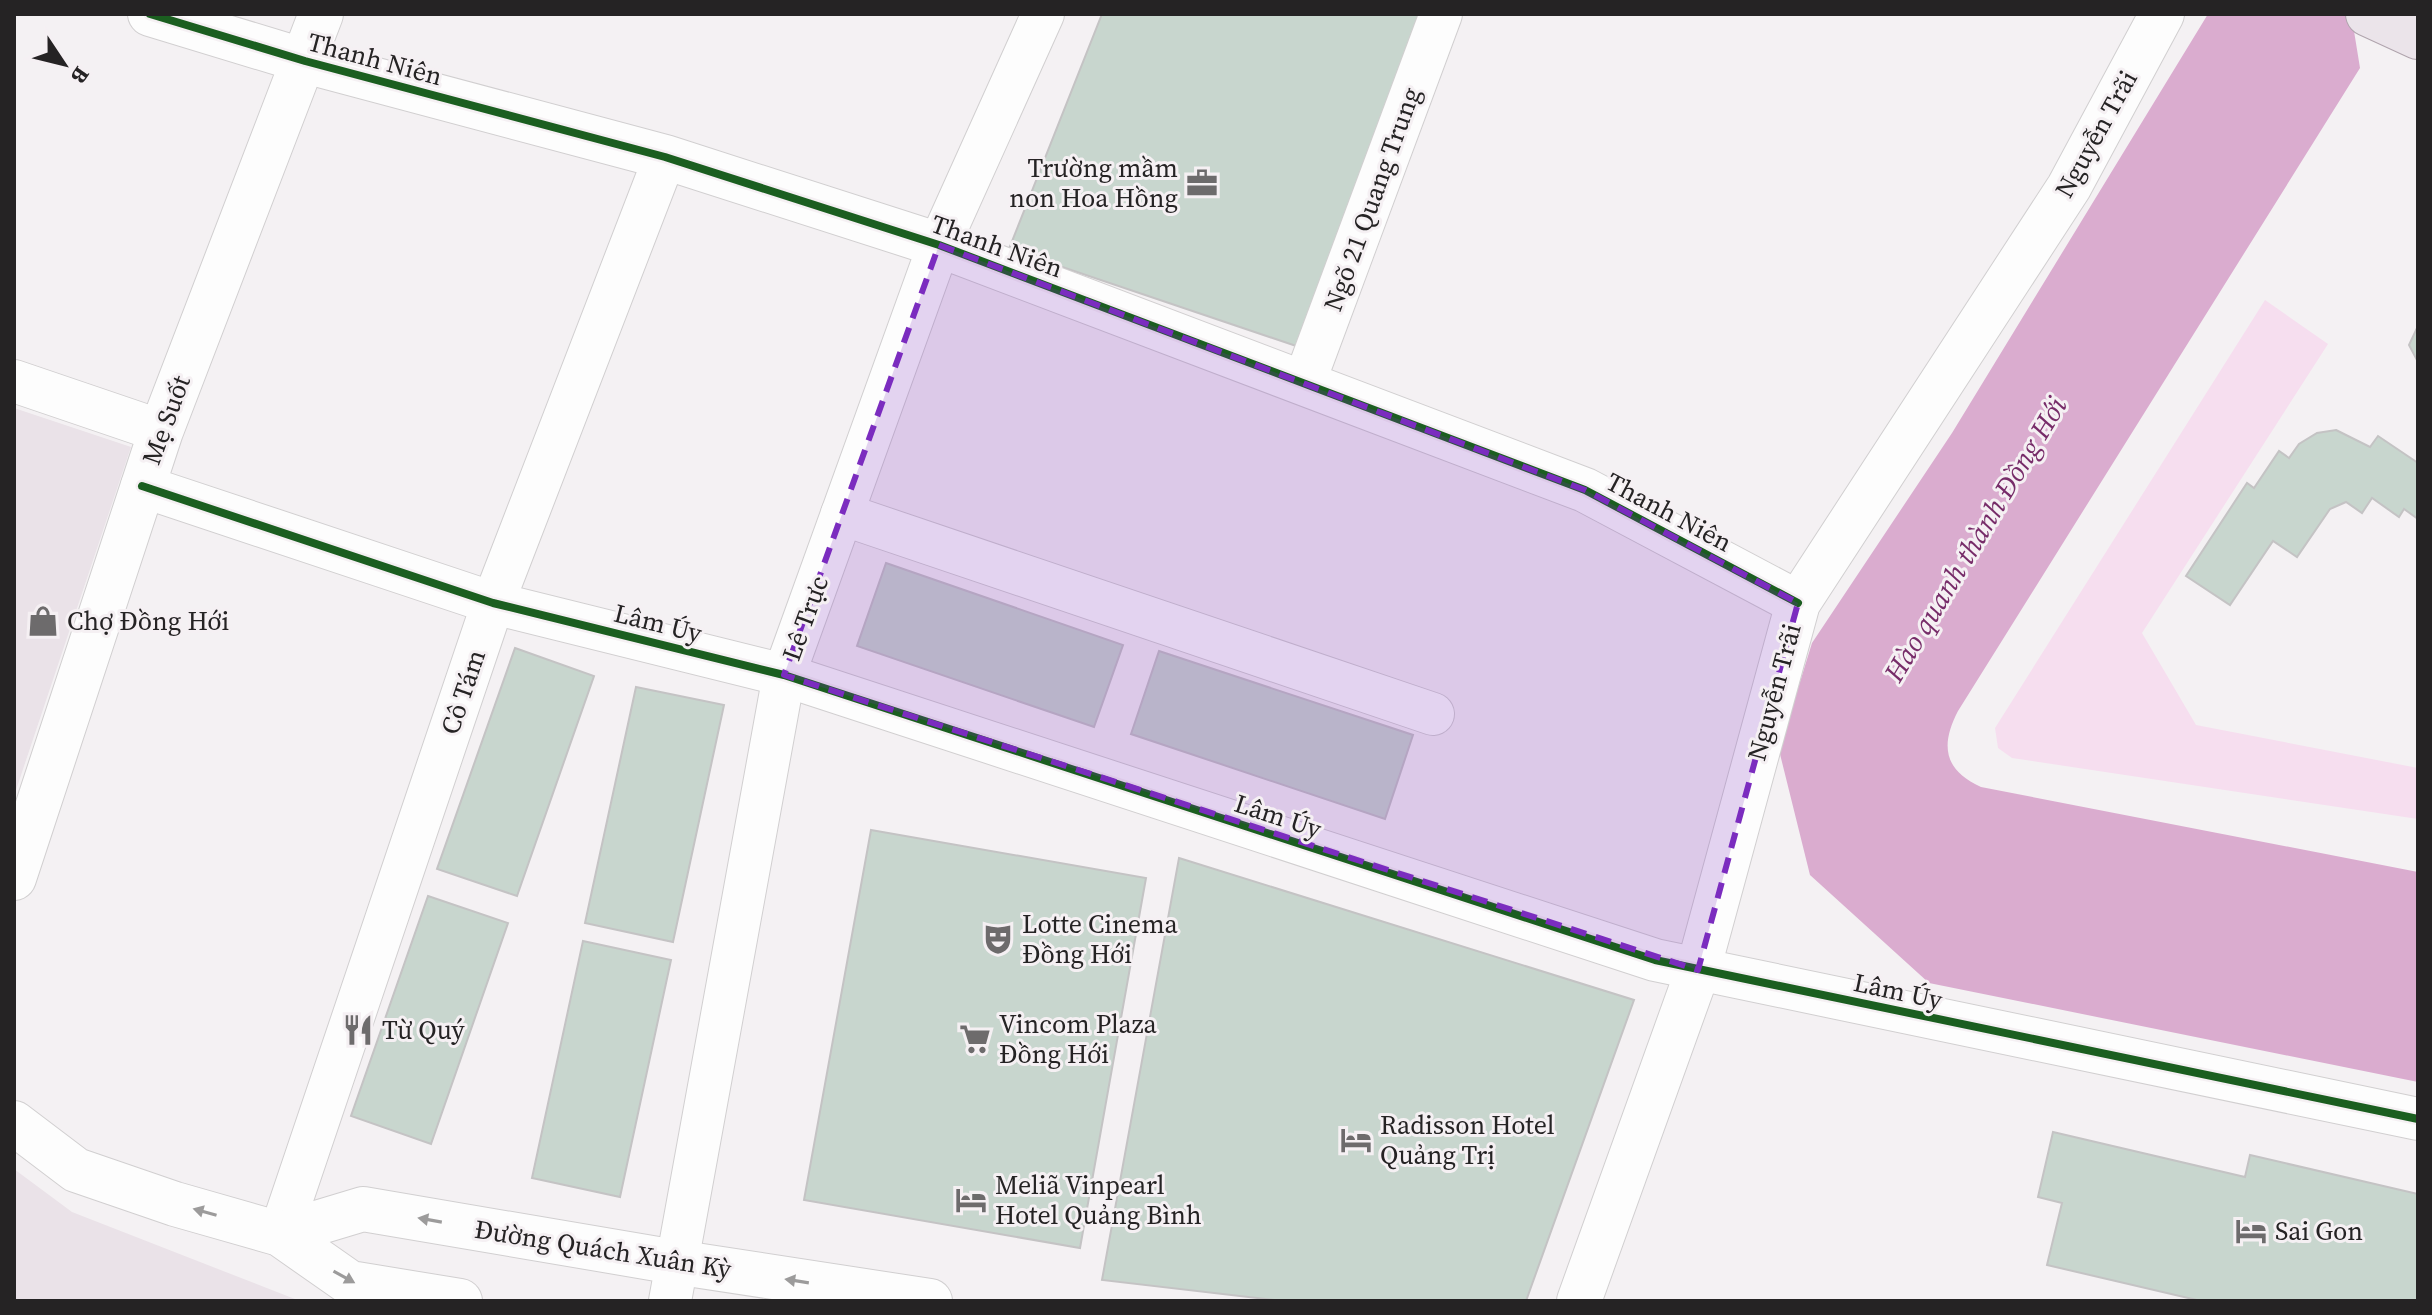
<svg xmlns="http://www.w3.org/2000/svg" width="2432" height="1315" font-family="'Source Serif 4',serif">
<rect width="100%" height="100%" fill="#f4f1f3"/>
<g fill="#eae2e8">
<path d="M14,408L131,447L14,796Z"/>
<path d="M14,1169L72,1212L300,1301H14Z"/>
</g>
<path fill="#f6deef" d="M2265,300L2328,344L2142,633L2196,725L2418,768V819L2012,758L1998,748L1995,728Z"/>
<path fill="#daaccf" d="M2208,14H2362L2354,31L2360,68L1958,711C1940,746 1944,770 1981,787L2418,872V1082L1929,983L1810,875L1779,750L1812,643L1952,433Z"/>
<g fill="#c8d6ce" stroke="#c4c3c4" stroke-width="2">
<path d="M1102,14H1431L1305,349L1009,249Z"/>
<path d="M2417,328H2418V362L2409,345Z"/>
<path d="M2336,430L2370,447L2378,436L2418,463V519L2404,509L2399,517L2372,498L2362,513L2346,502L2330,509L2297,557L2273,541L2230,605L2186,576L2247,483L2254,488L2279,451L2289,458L2299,444L2317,433Z"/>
<path d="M886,563L1123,645L1094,727L857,646Z"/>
<path d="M515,648L594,676L517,896L437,869Z"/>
<path d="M1159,651L1413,735L1385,819L1131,734Z"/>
<path d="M636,687L724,705L673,942L585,923Z"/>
<path d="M871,830L1146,878L1080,1248L804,1200Z"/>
<path d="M1179,858L1634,1000L1526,1301H1283L1102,1280Z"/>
<path d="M428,896L508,923L431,1144L351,1116Z"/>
<path d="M583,941L671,960L620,1197L532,1178Z"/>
<path d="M2053,1132L2245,1177L2250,1155L2418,1194V1301H2201L2047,1265L2062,1203L2038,1197Z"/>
</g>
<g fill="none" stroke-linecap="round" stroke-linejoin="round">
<defs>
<g id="minor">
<path d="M14,381L161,431"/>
<path d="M1304,383L1441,14"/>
<path d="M142,486L493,603L784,675L1655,960L2418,1119"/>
<path d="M842,514L1433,714"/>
<path d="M280,1234L493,603L665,157"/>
<path d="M670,1301L784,675L939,245L1043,14"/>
</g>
<g id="tertiary">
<path d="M150,14L305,61L665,157L939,245L1585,490L1798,603"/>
<path d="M14,878L161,431L321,14"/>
<path d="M1579,1301L1698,970L1798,603L2069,187L2162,14"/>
</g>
<g id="secondary">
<path d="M14,1123L76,1170L175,1204L280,1234L350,1283L460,1301"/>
<path d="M280,1234L363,1209L675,1262L930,1301"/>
</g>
<path id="primary" d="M2368,14L2418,37"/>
</defs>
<use href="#minor" stroke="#d1cfd0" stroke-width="44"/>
<use href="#tertiary" stroke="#d1cfd0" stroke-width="46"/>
<use href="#secondary" stroke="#d1cfd0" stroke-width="46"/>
<use href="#primary" stroke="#b0a4ad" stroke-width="46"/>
<use href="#minor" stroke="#fdfdfd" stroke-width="42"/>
<use href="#tertiary" stroke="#fdfdfd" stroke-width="44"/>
<use href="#secondary" stroke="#fdfdfd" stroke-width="44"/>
<use href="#primary" stroke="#ebe4ea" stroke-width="44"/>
<defs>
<g id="cycleway">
<path d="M150,14L305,61L665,157L939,245L1585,490L1798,603"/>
<path d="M142,486L493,603L784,675L1655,960L2418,1119"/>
</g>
</defs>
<use href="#cycleway" stroke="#f5f0f3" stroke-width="13"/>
<use href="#cycleway" stroke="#1b5e20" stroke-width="8"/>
</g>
<defs><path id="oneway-solid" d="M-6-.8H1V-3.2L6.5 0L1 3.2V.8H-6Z" transform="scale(2)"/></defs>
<g fill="#9c9b9b">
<use href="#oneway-solid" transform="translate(205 1212) rotate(-164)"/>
<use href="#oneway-solid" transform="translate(430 1220) rotate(-170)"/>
<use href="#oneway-solid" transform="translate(344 1277) rotate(29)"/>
<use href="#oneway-solid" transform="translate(797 1281) rotate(-171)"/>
</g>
<path fill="#7b2cbf" fill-opacity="0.2" stroke="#7b2cbf" stroke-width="6" stroke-dasharray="16 10" stroke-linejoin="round" d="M939,245L1585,490L1798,603L1698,970L784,675Z"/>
<defs>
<symbol id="office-bare" viewBox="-9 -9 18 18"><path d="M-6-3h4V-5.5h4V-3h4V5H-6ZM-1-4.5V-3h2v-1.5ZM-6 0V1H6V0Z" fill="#6d6b6c" stroke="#f5f0f3" stroke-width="2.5" paint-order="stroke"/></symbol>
<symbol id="shop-bare" viewBox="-9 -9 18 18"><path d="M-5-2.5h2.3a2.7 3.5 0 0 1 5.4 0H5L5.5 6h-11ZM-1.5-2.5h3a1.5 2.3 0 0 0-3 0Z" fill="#6d6b6c" stroke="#f5f0f3" stroke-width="2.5" paint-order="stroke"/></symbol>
<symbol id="theatre-bare" viewBox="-9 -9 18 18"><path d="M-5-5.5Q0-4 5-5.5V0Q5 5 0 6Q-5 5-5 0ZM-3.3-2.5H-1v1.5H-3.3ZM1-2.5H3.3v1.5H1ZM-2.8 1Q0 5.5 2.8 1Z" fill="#6d6b6c" stroke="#f5f0f3" stroke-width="2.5" paint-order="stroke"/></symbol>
<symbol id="restaurant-bare" viewBox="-9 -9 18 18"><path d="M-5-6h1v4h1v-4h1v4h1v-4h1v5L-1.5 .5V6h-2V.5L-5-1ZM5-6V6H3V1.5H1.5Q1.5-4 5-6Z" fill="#6d6b6c" stroke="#f5f0f3" stroke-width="2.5" paint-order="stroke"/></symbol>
<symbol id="supermarket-bare" viewBox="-9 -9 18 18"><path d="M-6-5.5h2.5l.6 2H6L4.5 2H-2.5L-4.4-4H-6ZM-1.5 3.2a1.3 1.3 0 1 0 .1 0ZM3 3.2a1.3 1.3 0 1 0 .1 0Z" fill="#6d6b6c" stroke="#f5f0f3" stroke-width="2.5" paint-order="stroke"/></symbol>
<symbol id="hotel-bare" viewBox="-9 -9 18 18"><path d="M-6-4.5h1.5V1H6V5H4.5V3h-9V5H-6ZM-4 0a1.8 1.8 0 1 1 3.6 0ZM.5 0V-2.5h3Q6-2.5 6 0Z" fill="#6d6b6c" stroke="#f5f0f3" stroke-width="2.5" paint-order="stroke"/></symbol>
</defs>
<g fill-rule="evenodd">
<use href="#office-bare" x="1180" y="161" width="44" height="44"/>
<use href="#shop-bare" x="21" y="599" width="44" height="44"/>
<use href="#theatre-bare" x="976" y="917" width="44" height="44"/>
<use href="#restaurant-bare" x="336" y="1008" width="44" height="44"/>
<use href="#supermarket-bare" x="953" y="1017" width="44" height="44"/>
<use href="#hotel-bare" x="1334" y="1118" width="44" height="44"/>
<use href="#hotel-bare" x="949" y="1178" width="44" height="44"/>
<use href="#hotel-bare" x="2229" y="1209" width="44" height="44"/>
</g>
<g text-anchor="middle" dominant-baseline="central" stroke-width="6" stroke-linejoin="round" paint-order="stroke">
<g font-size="26" fill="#252324" stroke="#f5f0f3">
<text transform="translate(375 59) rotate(15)">Thanh Niên</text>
<text transform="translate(2096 134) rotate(-61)">Nguyễn Trãi</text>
<text transform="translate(1372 199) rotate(-70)">Ngõ 21 Quang Trung</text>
<text transform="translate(997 246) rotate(20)">Thanh Niên</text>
<text transform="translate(166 420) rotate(-70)">Mẹ Suốt</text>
<text transform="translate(1669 512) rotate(28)">Thanh Niên</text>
<text transform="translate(805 618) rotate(-70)">Lê Trực</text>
<text transform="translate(658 623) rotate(14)">Lâm Úy</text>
<text transform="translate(463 692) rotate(-71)">Cô Tám</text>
<text transform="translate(1774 692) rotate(-75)">Nguyễn Trãi</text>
<text transform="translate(1278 816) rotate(18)">Lâm Úy</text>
<text transform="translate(1898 991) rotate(12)">Lâm Úy</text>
<text transform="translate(603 1249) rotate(9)">Đường Quách Xuân Kỳ</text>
</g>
<g font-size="26" fill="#252324" stroke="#f5f0f3" text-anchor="start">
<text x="1178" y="168" text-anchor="end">Trường mầm<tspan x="1178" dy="30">non Hoa Hồng</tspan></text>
<text x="67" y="621">Chợ Đồng Hới</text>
<text x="1022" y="924">Lotte Cinema<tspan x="1022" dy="30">Đồng Hới</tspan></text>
<text x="999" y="1024">Vincom Plaza<tspan x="999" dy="30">Đồng Hới</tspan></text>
<text x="382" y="1030">Từ Quý</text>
<text x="1380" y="1125">Radisson Hotel<tspan x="1380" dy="30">Quảng Trị</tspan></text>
<text x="995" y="1185">Meliã Vinpearl<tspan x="995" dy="30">Hotel Quảng Bình</tspan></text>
<text x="2275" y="1231">Sai Gon</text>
</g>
<g font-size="28" font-style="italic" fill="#772c69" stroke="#f5f0f3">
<text transform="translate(1975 539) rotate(-59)">Hào quanh thành Đồng Hới</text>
</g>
</g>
<rect width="2432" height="1315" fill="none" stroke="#252324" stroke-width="32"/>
<g transform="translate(64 64) rotate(125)" stroke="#f5f0f3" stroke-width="6" paint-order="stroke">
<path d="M0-6L14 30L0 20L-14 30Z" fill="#252324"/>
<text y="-12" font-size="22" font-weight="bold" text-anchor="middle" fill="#252324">B</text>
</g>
</svg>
